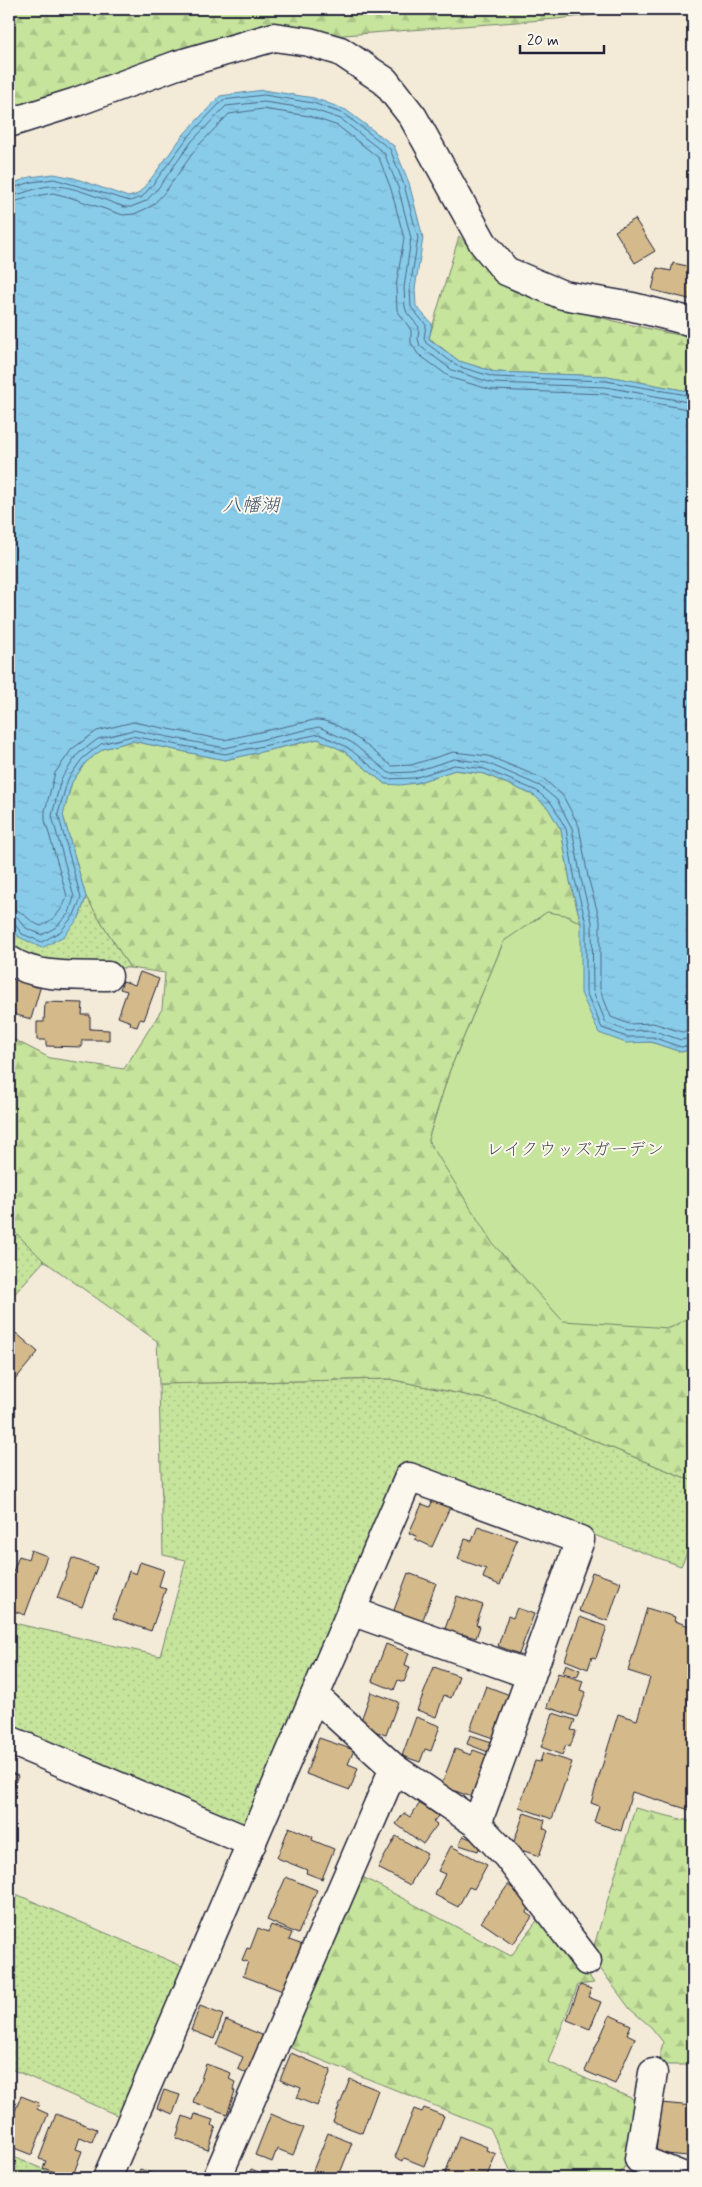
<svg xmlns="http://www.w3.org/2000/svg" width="702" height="2187" font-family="Mynerve,'Klee One',sans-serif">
<defs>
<pattern id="grass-dots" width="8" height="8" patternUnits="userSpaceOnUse" patternTransform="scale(1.25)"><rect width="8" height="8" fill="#c6e49c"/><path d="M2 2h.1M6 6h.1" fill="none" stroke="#aac387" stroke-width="1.8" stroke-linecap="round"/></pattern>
<pattern id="forest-firs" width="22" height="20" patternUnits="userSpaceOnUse" patternTransform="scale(1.25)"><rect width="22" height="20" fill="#c6e49c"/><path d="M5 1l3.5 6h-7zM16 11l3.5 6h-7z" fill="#aac387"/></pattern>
<pattern id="water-ripples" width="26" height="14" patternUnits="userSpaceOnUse" patternTransform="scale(1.25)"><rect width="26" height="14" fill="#89ccea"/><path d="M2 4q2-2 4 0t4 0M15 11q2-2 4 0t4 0" fill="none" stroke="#76afca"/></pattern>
</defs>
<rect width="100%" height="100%" fill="#f3ebd8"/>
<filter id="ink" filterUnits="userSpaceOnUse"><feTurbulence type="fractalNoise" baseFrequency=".02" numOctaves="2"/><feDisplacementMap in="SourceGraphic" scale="10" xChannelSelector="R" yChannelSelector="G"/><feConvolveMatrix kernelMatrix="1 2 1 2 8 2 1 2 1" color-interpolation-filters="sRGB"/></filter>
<g filter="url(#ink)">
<g fill="url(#grass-dots)" stroke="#74836c">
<path d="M86,897L130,968L55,966L9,950V924L19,937L79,918Z"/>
<path d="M9,1226L44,1261L9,1300Z"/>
<path d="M389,1379L499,1402L693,1481V1539L681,1566L400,1466L248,1821L239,1824L9,1726V1622L160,1656L186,1560L163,1555L159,1384Z"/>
<path d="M9,1891L184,1967L121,2117L9,2068Z"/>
<path d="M9,2155L64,2178H9Z"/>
</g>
<g fill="url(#forest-firs)" stroke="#74836c">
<path d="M9,9H645L556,19L331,36L9,114Z"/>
<path d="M459,236L499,281L553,305L622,323L693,338V392L607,376L495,372L459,361L429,338Z"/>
<path d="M318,739L344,751L385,784L416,783L455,770L485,774L535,796L548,808L561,830L570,881L581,923L565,915L504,941L450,1070L428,1140L670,1328L693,1315V1481L499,1402L389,1379L159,1384L157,1341L44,1261L9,1226V1037L50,1058L124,1069L162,1009L165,973L130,968L86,897L63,815L72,782L86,762L103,749L132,741L225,760Z"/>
<path d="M635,1808L693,1822V2065H658L663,2042L651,2027L630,2009L591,1956Z"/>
<path d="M357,1874L511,1956L544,1911L594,1983L578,1985L548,2062L640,2102L632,2156L617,2178H514L490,2128L284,2045Z"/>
</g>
<path fill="#c6e49c" stroke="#74836c" d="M547,912L565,915L581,923L626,1042H651L681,1052L693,1049V1315L670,1328L563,1321L493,1244L428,1140L450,1070L504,941Z"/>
<path fill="url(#water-ripples)" stroke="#6088a4" d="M263,90L314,98L346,110L394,146L409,183L423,238L415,289L416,306L432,324L429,339L459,361L495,372L607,376L693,392V1049L681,1052L651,1042L626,1043L599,1033L581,993V923L570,881L561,830L548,808L535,796L485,774L455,770L416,783L400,785L385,784L344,751L318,739L225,760L132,741L103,749L86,762L72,782L63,815L86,897L79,918L64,936L42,948L19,937L9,924V185L30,177L54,174L74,178L128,197L138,194L150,180L184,134L220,96Z"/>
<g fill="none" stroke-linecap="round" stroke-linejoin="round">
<g stroke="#4b6681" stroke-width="1">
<path d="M9,189L32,182L54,179L130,201L142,197L154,183L188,137L223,100L264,95L313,103L344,114L390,149L404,185L418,238L410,288L411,307L426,325L424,338L426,343L457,366L494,377L606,381L693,396"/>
<path d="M9,196C22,195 36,187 50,186C71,184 105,201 125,207H131L146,201L159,187L192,141L226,106L264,102L311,109L341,119L384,153L398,187L411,238L404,288L405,307L407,313L419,327L418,339L420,346L452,370L492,383L606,387L693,403"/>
<path d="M9,203L35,196L53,193L69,197L123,215L134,214L152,206L165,192L198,146L229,114L263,109L309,116L338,126L379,158L391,189L404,238L396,287L397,310L411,330V343L418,354L451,378L492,390L605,394L693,410"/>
<path d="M9,908C23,909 28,922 41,926C54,920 63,910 67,896L45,820V811L55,773L72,749L97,731L133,722L224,740L314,720C339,718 373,752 392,766L411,765L453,752L488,756L544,779L563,796L579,826L588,877L600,921V989L611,1017L629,1024L653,1023L682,1032L693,1031"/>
<path d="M9,915L17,917L26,928L42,935L56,927L69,913L74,897L52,816L61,779L78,754L98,739L133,730L225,748L319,727L351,742L389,773L413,772L454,759L487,763L540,786L557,800L572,828L581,879L592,922L593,991L606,1023L628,1031L652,1030L681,1040L693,1038"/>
<path d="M9,922L14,923L22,934L42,942L61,931L74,915L81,898L58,814L68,779L82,759L101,744L132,736L225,754L319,734L347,747L387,779L414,778L454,765L485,769L537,791L552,804L566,829L575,880L586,923V992L602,1028L627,1037H652L681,1047L693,1045"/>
</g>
</g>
<g fill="#d4b98a" stroke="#22223b">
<path d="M635,219L655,251L635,263L615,231Z"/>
<path d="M673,263L692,267L693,300L652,290L657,268L671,271Z"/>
<path d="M140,972L159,979L144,1020L140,1019L137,1027L130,1025L131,1022L118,1017L127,991L120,989L123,981L135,985Z"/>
<path d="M9,976L41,985L31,1019L9,1013Z"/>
<path d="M45,1002L83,1003L82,1015H90V1029L109,1030V1040H82V1047L46,1046V1040H37V1022H44Z"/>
<path d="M16,1333L38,1352L9,1387V1342Z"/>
<path d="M433,1499L450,1507L432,1547L415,1539L416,1536L409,1533L422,1504L430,1507Z"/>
<path d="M478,1526L517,1540L500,1585L483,1578L486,1569L458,1559L465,1539L472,1541Z"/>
<path d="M31,1550L47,1556L25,1615L11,1610L15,1600L9,1598V1582L19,1556L28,1559Z"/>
<path d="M72,1558L97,1567L82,1607L57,1598Z"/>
<path d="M140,1562L164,1570L159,1586L166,1588L151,1631L113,1618L129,1571L136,1574Z"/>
<path d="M592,1572L621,1582L608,1621L579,1611Z"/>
<path d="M408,1573L436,1583L420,1628L391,1618Z"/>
<path d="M457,1596L483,1605L476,1625L480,1626L476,1638L462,1634L461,1640L443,1634Z"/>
<path d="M517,1608L534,1614L519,1654L498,1646L508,1616L513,1618Z"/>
<path d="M647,1608L675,1617L674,1621L693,1627V1811L632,1792L621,1831L594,1822L599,1806L591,1803L618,1714L637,1720L650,1678L628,1671Z"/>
<path d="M580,1617L607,1627L596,1658L592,1657L588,1669L565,1660Z"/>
<path d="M386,1644L409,1653L405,1665L410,1667L404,1682L398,1680L394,1690L372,1681Z"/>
<path d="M566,1664L580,1670L577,1677L563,1673Z"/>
<path d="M434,1667L459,1676L451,1698L444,1695L436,1717L417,1710Z"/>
<path d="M558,1673L583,1681L580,1690L586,1692L577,1717L547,1707Z"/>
<path d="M486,1686L510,1695L493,1738L470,1730Z"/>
<path d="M371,1692L398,1702L386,1735L359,1726Z"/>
<path d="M553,1713L575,1720L571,1730L576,1731L570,1747L566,1745L562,1755L541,1747Z"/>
<path d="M416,1717L440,1726L431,1751L425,1749L420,1762L402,1756Z"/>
<path d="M470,1735L492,1742L488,1752L467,1744Z"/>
<path d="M319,1738L354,1750L348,1764L358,1768L350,1790L306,1774Z"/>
<path d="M455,1749L471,1755L473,1750L487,1755L472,1797L441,1786Z"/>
<path d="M543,1753L572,1762L552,1819L519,1807L535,1761L540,1762Z"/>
<path d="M9,1772L18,1776L9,1798Z"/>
<path d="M420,1803L438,1816L433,1822L437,1825L423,1844L396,1824L404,1813L410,1817Z"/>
<path d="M524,1813L545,1820L543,1828L548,1831L539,1856L512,1847Z"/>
<path d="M289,1827L313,1837L312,1840L334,1849L322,1879L306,1873L307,1870L277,1858Z"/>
<path d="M396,1836L427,1854L410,1885L378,1868Z"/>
<path d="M463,1836L481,1843L478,1851L459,1845Z"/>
<path d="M451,1846L487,1865L474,1889L469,1887L458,1907L435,1895L445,1874L438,1871Z"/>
<path d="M286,1877L317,1890L298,1934L267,1920Z"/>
<path d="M508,1885L533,1903L526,1913L532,1917L513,1944L481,1922Z"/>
<path d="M271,1925L292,1933L289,1940L306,1946L288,1993L243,1976L248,1962L242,1960L247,1948L250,1949L258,1928L268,1932Z"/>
<path d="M580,1985L591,1989L588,1997L601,2002L590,2029L567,2020Z"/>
<path d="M200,2006L223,2015L214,2039L191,2030Z"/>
<path d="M610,2015L631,2025L627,2034L635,2038L615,2084L585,2071Z"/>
<path d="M226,2020L269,2038L253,2076L238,2069L243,2057L216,2045Z"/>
<path d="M291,2053L331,2070L317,2106L297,2098L301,2088L280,2080Z"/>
<path d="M206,2064L231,2073L229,2079L235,2082L233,2090L235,2091L227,2114L193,2102Z"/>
<path d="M350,2079L378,2090L362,2133L333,2122Z"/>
<path d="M164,2090L180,2095L173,2114L157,2108Z"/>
<path d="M21,2096L39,2103L37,2109L48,2114L32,2155L9,2146V2108L15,2111Z"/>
<path d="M661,2103L693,2106L692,2140H689L688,2156L656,2153Z"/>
<path d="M424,2108L444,2116L424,2166L404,2158L403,2161L395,2157L414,2109L422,2112Z"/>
<path d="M56,2114L97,2129L92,2142L80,2137L76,2149L82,2151L72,2178L43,2168L46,2161L39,2159Z"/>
<path d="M195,2114L213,2120L211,2125L216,2127L208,2150L176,2138L183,2116L193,2120Z"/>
<path d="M271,2114L304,2128L293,2155L277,2149L272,2162L255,2155Z"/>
<path d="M328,2133L352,2143L338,2178H310Z"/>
<path d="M459,2136L487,2147L486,2150L496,2154L486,2178H446L447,2176L445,2174Z"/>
<path d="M140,2169L163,2178H136Z"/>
<path d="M251,2169L274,2178H248Z"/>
</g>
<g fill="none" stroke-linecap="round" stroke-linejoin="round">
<defs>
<g id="street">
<path d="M9,123L76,102L177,65L274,37L309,42L340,51L385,81L413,117L483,243L506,271L563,295L633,307L693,322"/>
<path d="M9,960C37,979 75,975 108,976"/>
<path d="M351,1611L531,1675"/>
<path d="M315,1696L394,1768L477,1824L508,1857L587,1961"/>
<path d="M9,1740L252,1843"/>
<path d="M653,2073L639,2159L687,2178"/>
<path d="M107,2178L409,1477L580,1540L477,1824"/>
<path d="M217,2178L394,1768"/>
</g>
</defs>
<use href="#street" stroke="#22223b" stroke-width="31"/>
<use href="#street" stroke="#fbf7ec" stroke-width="28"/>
</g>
</g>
<g text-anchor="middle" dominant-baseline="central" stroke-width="4" stroke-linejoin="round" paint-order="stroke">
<g font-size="18" fill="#4b5253" stroke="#fbf7ec">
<text x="575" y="1150">レイクウッズガーデン</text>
</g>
<g font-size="19" font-style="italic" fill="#415570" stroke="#fbf7ec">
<text x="251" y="505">八幡湖</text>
</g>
</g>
<rect width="702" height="2187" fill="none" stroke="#fbf7ec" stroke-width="30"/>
<rect x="15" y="15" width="672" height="2157" fill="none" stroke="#22223b" stroke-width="2" filter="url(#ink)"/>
<path d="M520 45v8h84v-8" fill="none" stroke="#22223b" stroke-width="2.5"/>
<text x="527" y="45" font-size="15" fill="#22223b" stroke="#fbf7ec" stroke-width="4" paint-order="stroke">20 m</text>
</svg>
